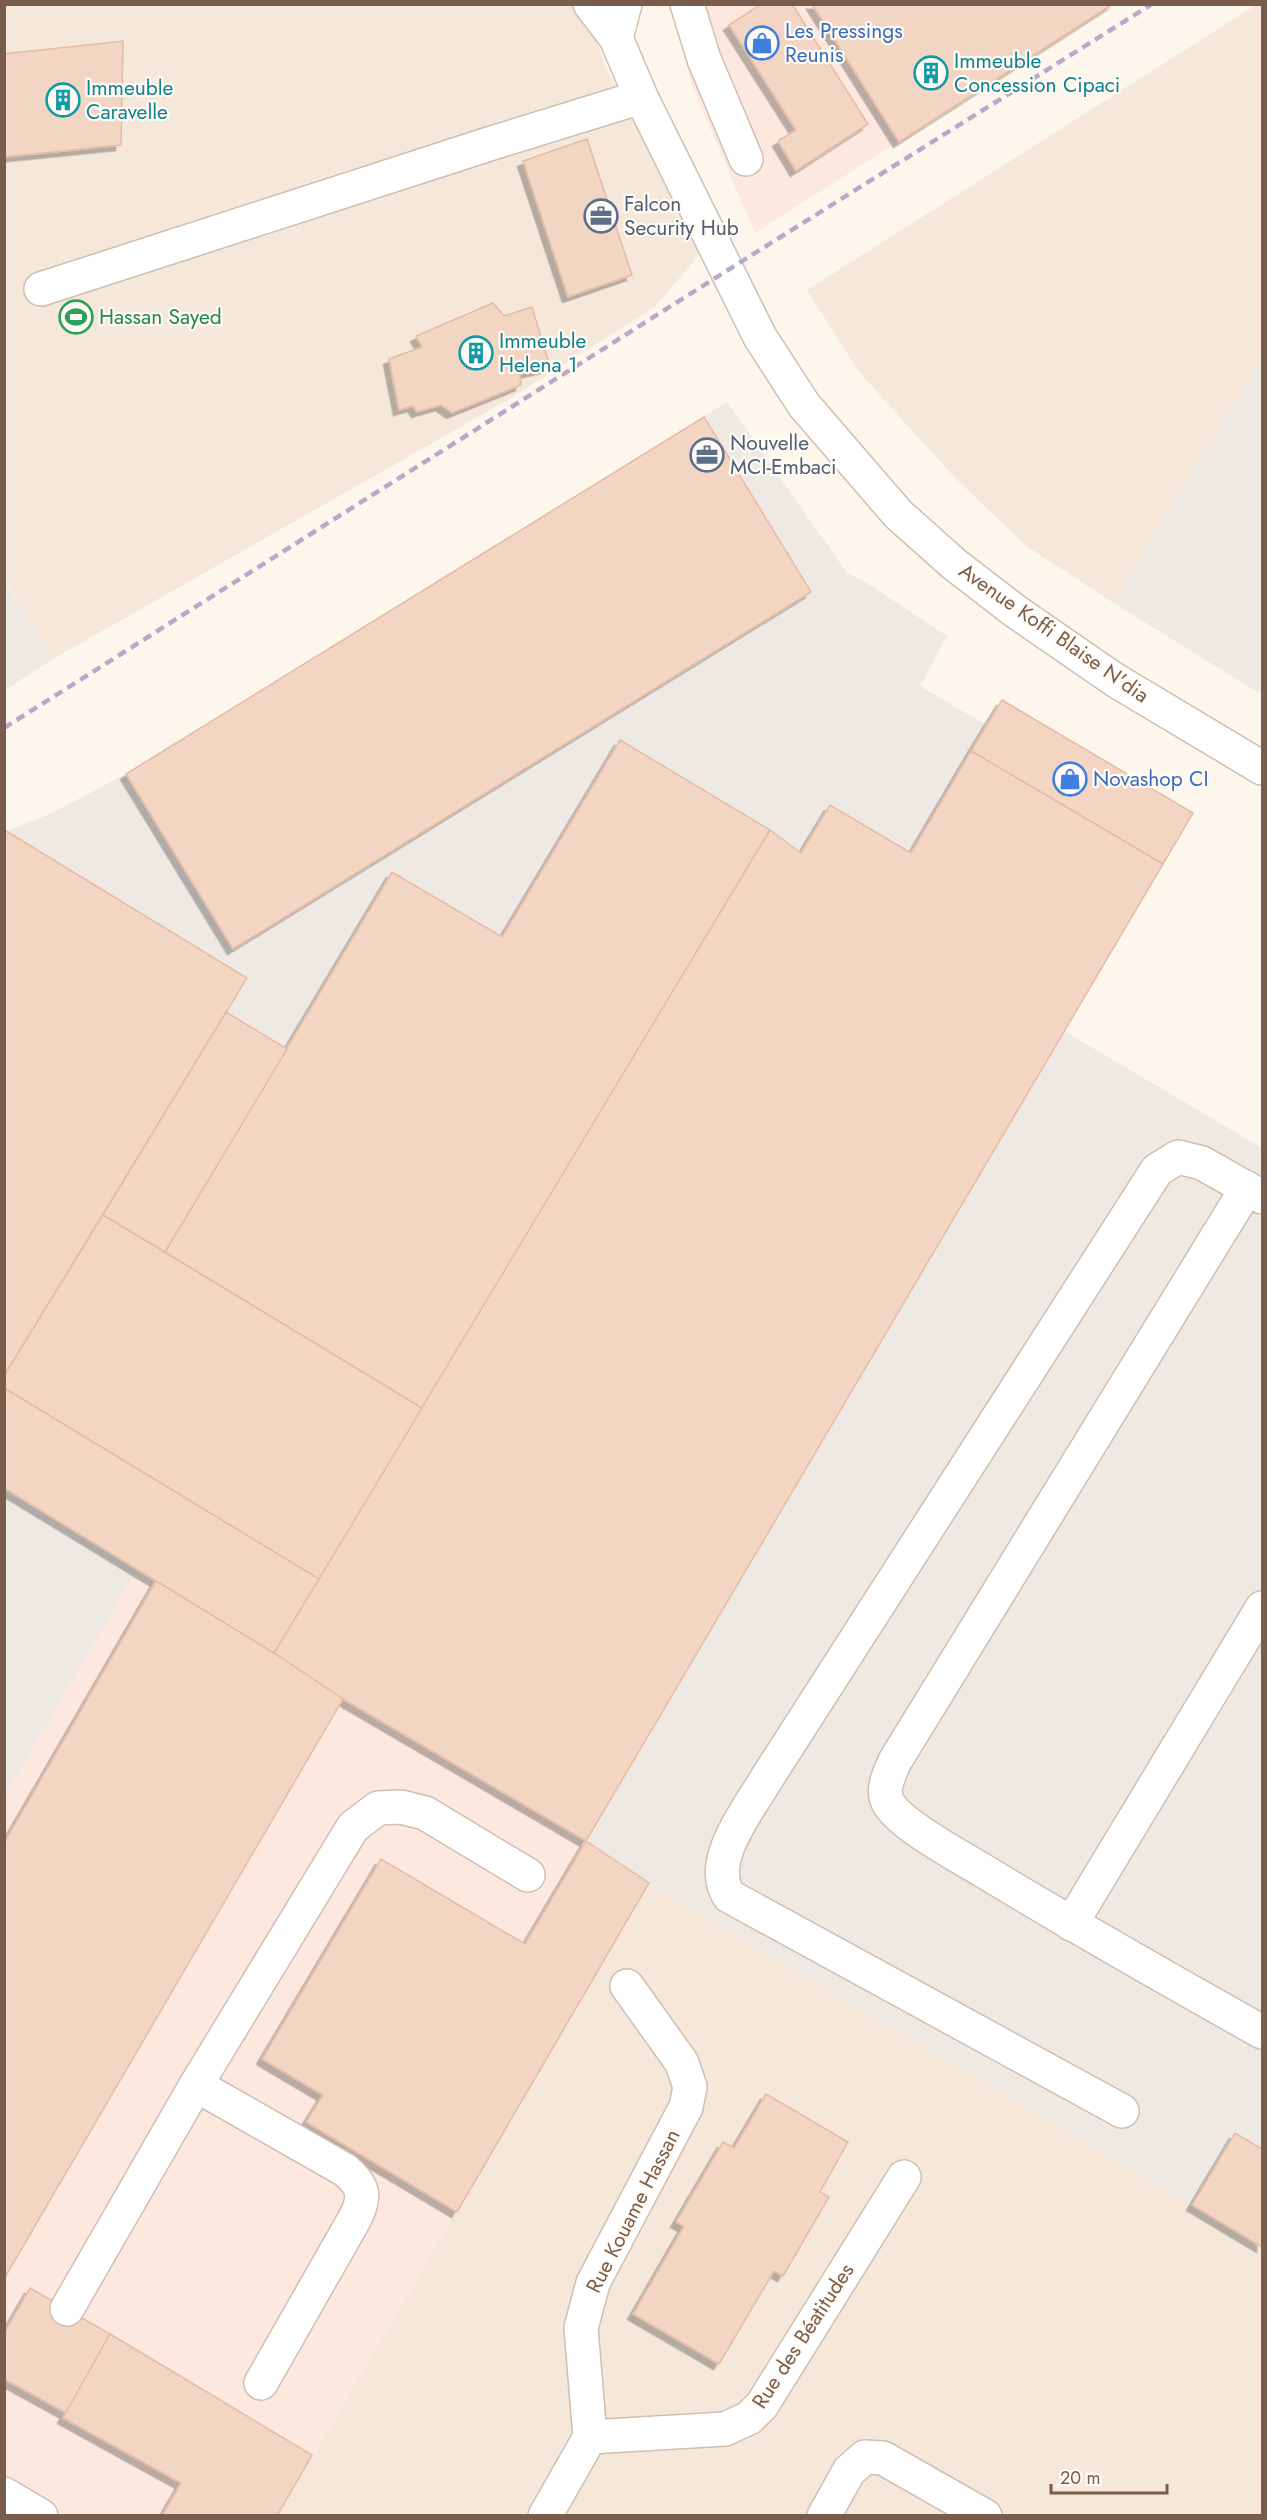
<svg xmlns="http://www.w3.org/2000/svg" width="1267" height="2520" font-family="Jost,sans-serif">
<defs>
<filter id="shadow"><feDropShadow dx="-5.5" dy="5.5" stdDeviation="0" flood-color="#0004"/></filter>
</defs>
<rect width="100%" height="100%" fill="#fdf6ec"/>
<g fill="#f5e8da">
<path d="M5,5H585L606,67L702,251L655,307L508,400L53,659L5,580Z"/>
<path d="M1256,5H1262V360L1112,602L1025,545L954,477L859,372L807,290Z"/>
<path d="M649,1883L1262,2247V2515L277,2516Z"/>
</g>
<g fill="#fde8e0">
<path d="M674,5H1113L755,233L691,83Z"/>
<path d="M136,1569L400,1732L586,1841L649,1883L277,2515L5,2516V1796Z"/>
</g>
<g fill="#efe9e4">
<path d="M1262,360V695L1112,602Z"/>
<path d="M727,402L847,573L862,580L947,636L920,686L986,725L1002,700L1193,813L1064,1031L1262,1148V2247L649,1883L586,1841L400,1732L137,1569L5,1796V832L52,813L126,774Z"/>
<path d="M4,580L53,659L5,690H4Z"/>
</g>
<g fill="#f3d5c3" stroke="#e6bba3" stroke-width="1.5" filter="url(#shadow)">
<path d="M761,4H792L868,124L796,171L778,141L796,130L729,25Z"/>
<path d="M812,4H1113L899,142Z"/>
<path d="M123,41L121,145L4,157V54Z"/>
<path d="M587,139L632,275L568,297L523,161Z"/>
<path d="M493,303L504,316L532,307L550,367L520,374L521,385L452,413L441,405L417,412L413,406L399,410L389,359L422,347L416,336Z"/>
<path d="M704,417L811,592L233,949L126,774Z"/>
<path d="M1002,700L1193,813L1163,864L971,751Z"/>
<path d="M620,740L770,830L422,1408L165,1252L392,872L502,937Z"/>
<path d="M971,751L1163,864L586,1841L343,1699L274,1653L770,830L801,853L830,805L911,853Z"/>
<path d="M6,831L247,978L4,1376V833Z"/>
<path d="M226,1012L287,1049L165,1252L103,1215Z"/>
<path d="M103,1215L422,1408L319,1579L4,1388V1376Z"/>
<path d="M4,1388L319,1579L274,1653L4,1488Z"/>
<path d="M156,1581L274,1653L343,1699L4,2279V1843Z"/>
<path d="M586,1841L649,1883L457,2212L306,2122L323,2095L262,2059L381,1859L525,1944Z"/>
<path d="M766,2094L848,2142L820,2192L829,2197L783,2276L774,2271L719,2364L633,2314L684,2226L676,2222L723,2142L734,2148Z"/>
<path d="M1235,2133L1262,2149V2247L1192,2205Z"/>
<path d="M30,2288L110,2334L66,2413L4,2379V2333Z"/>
<path d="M110,2334L312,2455L277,2516H162L181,2483L63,2418Z"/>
</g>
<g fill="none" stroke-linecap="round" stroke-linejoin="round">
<defs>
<g id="minor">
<path d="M590,4L616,38L641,97L760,337L804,405L898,514L954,564L1015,611L1115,680L1262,768"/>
<path d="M687,4L704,59L746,159"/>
<path d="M616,38L625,4"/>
<path d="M41,289L489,144L641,97"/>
<path d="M1247,1188L895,1761C890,1772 882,1788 887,1800C895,1822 960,1857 982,1870C1074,1926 1168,1979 1262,2032"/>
<path d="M1071,1924L1262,1608"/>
<path d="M196,2085L345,2170C365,2187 366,2197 354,2220L261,2383"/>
<path d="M1122,2111L729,1896C706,1861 749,1809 767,1778L1157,1170L1178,1157L1202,1163L1262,1197"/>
<path d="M67,2309L196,2085L353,1827L378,1808L401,1807L425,1813L528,1875"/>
<path d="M590,2437L725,2429L749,2418L762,2405L904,2177"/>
<path d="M4,2494L41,2516"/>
<path d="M545,2516L590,2437L581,2328L593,2283L686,2107L690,2087L682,2063L627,1986"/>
<path d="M824,2516L849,2471L865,2457L883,2458L985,2516"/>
</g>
</defs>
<use href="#minor" stroke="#d1beb0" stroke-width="36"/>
<use href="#minor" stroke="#fff" stroke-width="33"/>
<path stroke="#b9a8c9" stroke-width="4.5" stroke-dasharray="9 6" stroke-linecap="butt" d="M4,728L728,270L1152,4"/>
</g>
<defs>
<symbol id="shop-ring" viewBox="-11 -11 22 22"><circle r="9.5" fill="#fffaf3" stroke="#3f7fe0" stroke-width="1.5"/><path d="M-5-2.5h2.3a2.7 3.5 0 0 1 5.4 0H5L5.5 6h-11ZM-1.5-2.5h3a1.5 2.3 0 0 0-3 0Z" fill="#3f7fe0"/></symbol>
<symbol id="building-ring" viewBox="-11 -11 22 22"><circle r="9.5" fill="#fffaf3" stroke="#0f9aa8" stroke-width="1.5"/><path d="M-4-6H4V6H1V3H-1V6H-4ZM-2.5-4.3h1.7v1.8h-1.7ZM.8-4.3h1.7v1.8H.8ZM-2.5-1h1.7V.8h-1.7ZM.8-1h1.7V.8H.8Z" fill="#0f9aa8"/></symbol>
<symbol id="office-ring" viewBox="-11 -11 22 22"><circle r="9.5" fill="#fffaf3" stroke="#5c6f8a" stroke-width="1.5"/><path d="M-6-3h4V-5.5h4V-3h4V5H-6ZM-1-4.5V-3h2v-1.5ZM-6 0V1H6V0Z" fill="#5c6f8a"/></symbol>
<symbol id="stadium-ring" viewBox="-11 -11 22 22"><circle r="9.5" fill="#fffaf3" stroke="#2e9e5b" stroke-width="1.5"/><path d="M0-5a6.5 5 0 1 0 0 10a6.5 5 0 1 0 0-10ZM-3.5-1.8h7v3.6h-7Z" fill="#2e9e5b"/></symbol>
</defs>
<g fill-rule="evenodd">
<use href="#shop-ring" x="743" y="24" width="38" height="38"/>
<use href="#building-ring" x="912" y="54" width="38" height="38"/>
<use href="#building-ring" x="44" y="81" width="38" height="38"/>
<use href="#office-ring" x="582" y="197" width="38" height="38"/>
<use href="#stadium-ring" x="57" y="298" width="38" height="38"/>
<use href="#building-ring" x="457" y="334" width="38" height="38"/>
<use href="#office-ring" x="688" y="436" width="38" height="38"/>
<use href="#shop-ring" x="1051" y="760" width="38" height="38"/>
</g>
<g text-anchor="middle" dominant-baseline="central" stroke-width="4.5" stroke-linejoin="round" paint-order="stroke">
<g font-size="21" fill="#366cbe" stroke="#fffaf3" text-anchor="start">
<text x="785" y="31">Les Pressings<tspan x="785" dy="24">Reunis</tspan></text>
<text x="1093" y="779">Novashop CI</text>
</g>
<g font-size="21" fill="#0d838f" stroke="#fffaf3" text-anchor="start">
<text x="954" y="61">Immeuble<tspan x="954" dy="24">Concession Cipaci</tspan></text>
<text x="86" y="88">Immeuble<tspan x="86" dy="24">Caravelle</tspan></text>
<text x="499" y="341">Immeuble<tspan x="499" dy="24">Helena 1</tspan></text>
</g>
<g font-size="21" fill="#4e5e75" stroke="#fffaf3" text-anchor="start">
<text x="624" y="204">Falcon<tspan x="624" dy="24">Security Hub</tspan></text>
<text x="730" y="443">Nouvelle<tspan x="730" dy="24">MCI-Embaci</tspan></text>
</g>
<g font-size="21" fill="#27864d" stroke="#fffaf3" text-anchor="start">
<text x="99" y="317">Hassan Sayed</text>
</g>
<g font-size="21" fill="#7a5c4d" stroke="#fffaf3">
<text transform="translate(1054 633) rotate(35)">Avenue Koffi Blaise N'dia</text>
<text transform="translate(633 2211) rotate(-63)">Rue Kouame Hassan</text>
<text transform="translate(803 2336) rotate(-57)">Rue des Béatitudes</text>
</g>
</g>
<rect width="1267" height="2520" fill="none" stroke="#7a5c4d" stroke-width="12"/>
<path d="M1051 2484v9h116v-9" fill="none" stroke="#7a5c4d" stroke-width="3"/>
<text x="1060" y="2484" font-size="18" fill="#7a5c4d" stroke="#fffaf3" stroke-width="4.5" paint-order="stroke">20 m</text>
</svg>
